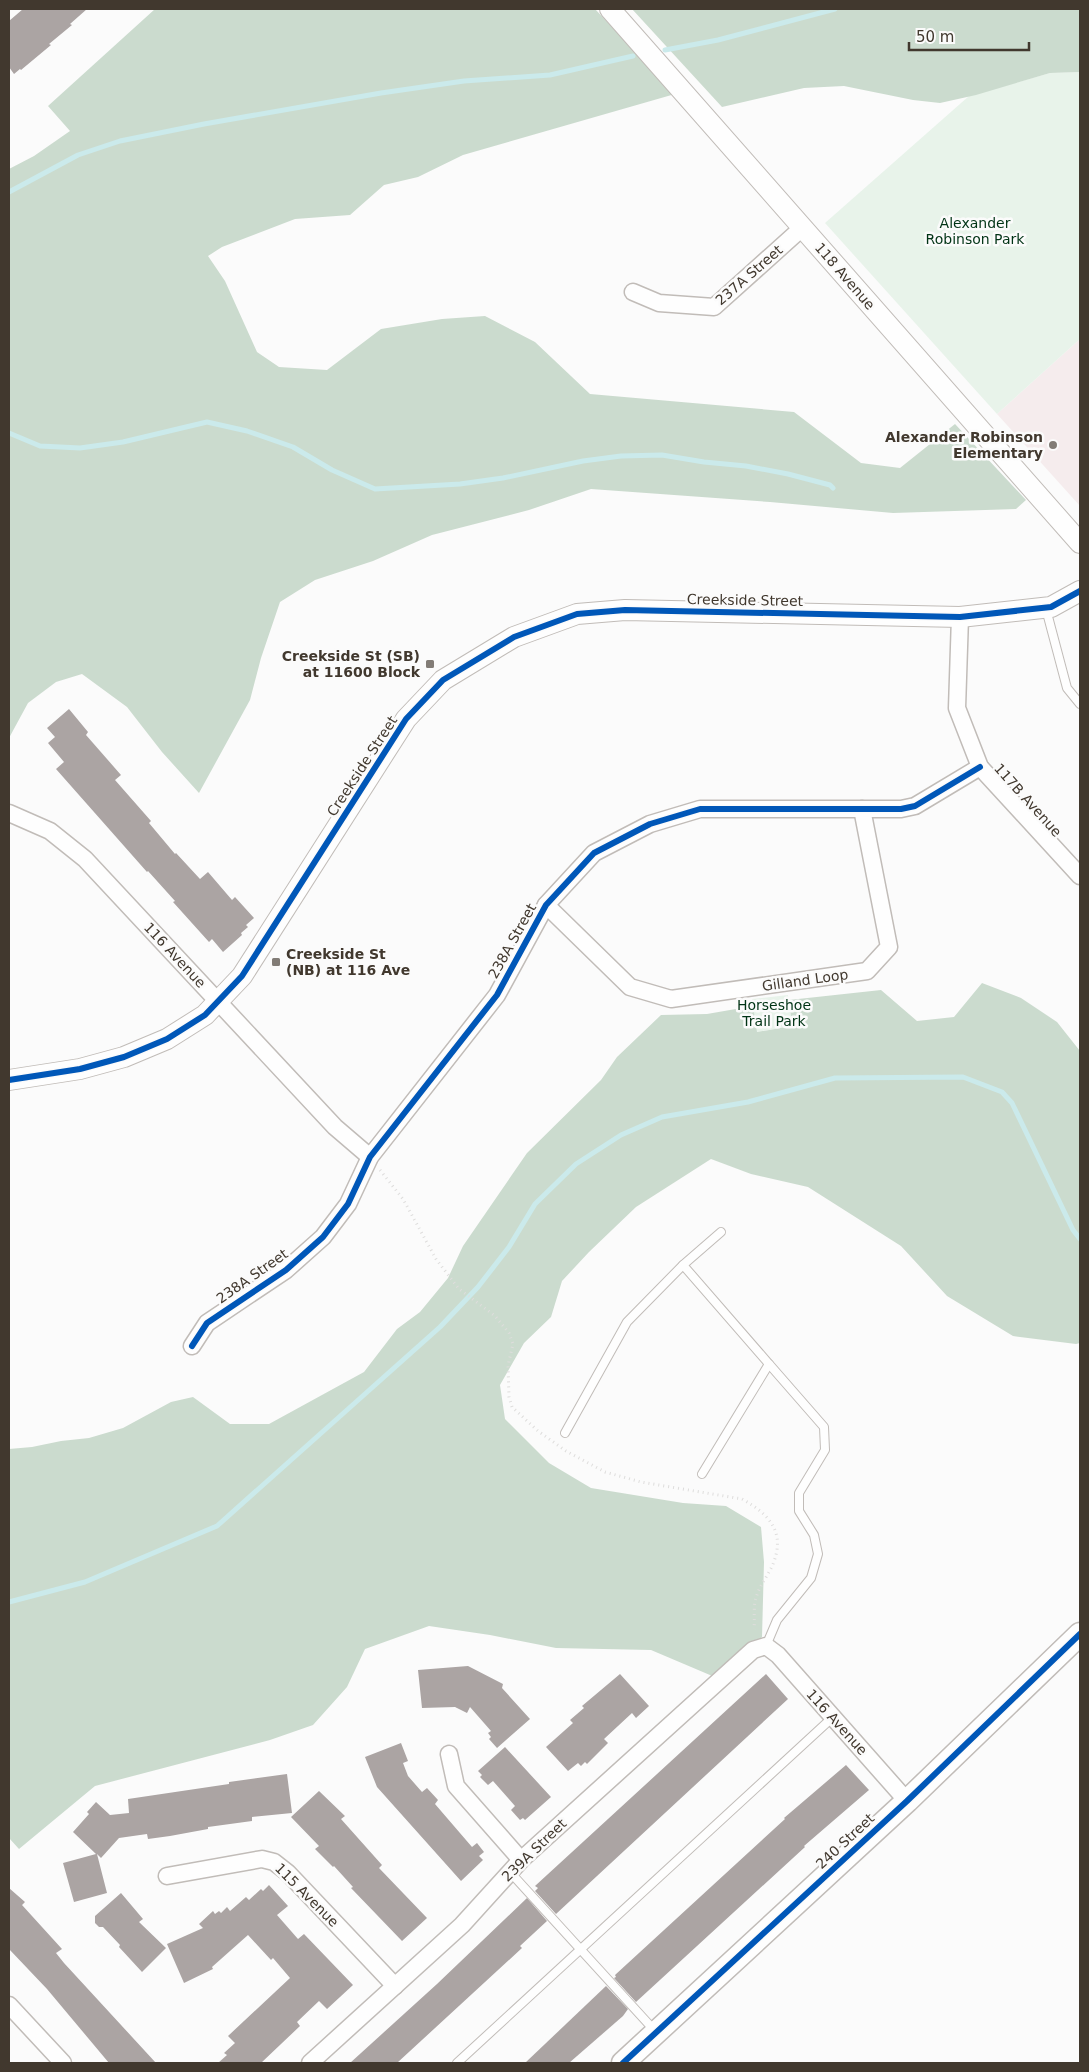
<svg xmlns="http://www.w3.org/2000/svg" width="1089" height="2072" font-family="'DejaVu Sans',sans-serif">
<rect width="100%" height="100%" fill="#fbfbfb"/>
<path fill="#f5eced" d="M1080,339V506L997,414Z"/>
<g fill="#e8f3ea">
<path d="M1080,72V339L997,414L825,223L969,96L1050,73Z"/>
<path d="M788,995L792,1026L756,1032L752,999Z"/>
</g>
<g fill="#cbdbce">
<path d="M155,9H595L675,94L463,155L418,177L384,185L350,215L295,219L222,247L208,256L225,281L257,352L279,367L327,370L381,329L442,319L485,316L535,342L590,394L794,412L861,463L900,468L955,424L1026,500L1016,509L893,513L770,502L591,489L529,510L432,535L373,561L315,580L280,602L261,658L250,700L199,793L162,752L127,707L82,674L56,682L28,703L9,738V169L34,156L70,131L48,106Z"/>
<path d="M632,9H1080V72L1050,73L976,95L940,103L913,100L844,86L804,88L722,107Z"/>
<path d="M982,983L1021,998L1057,1022L1080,1051V1343L1076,1344L1013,1336L947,1296L901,1246L808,1187L751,1174L711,1159L636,1207L589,1252L562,1281L551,1317L524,1343L500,1385L505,1419L549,1463L591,1488L683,1503L726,1506L761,1527L764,1562L762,1637L717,1678L651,1650L556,1648L490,1635L429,1626L365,1649L347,1687L313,1725L270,1740L95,1786L19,1849L9,1838V1449L32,1447L61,1441L89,1438L123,1428L171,1402L193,1397L230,1424H269L364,1372L397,1329L420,1312L448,1278L463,1246L527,1153L601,1080L617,1057L661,1015L707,1014L753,1006L757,1032L792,1026L789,1000L881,990L917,1021L954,1017Z"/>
</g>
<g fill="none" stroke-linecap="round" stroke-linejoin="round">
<g stroke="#cbeaeb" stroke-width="5">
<path d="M665,50L718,40L835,9"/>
<path d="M9,192L78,155L120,141L204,124L381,93L464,81L550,75L633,56"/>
<path d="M9,433L40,446L80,448L123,442L207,422L247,431L293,447L332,470L375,489L460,484L503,478L583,461L621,456L662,455L704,462L746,466L788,474L830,485L833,488"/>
<path d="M9,1602L85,1582L217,1526L440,1327L478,1287L509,1247L535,1204L576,1164L621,1135L662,1117L748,1102L835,1078L963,1077L1002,1092L1012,1103L1073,1230L1080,1239"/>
</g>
</g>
<g fill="#aba4a3">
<path d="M23,9H87L70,24L72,25L49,44L51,45L21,70L20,69L14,74L9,67V21Z"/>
<path d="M69,709L88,732L86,735L121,775L115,780L151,821L149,823L175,854L176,853L200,879L208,872L232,900L235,897L254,918L246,925L248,927L241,933L242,935L223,952L212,939L209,942L173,902L175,901L148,871L147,872L56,769L64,762L48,743L55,737L47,728Z"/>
<path d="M468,1666L503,1684L502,1688L530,1719L497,1748L489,1739L491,1737L488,1733L491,1731L470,1707L467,1713L455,1707L422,1708L418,1670Z"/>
<path d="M620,1674L649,1706L636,1718L632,1713L604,1739L608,1743L587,1764L585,1762L581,1766L578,1763L568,1771L546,1747L573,1723L570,1720L584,1708L582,1706Z"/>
<path d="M766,1674L788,1699L556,1914L535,1891L538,1888L535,1886Z"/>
<path d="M401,1743L408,1761L403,1763L408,1776L422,1792L427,1788L438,1800L435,1804L472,1847L477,1843L484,1852L479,1856L483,1860L461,1881L377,1787L365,1757Z"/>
<path d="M505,1747L551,1797L525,1820L523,1818L520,1820L511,1810L515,1806L493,1781L488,1785L480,1777L482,1775L478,1771Z"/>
<path d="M846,1765L869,1790L804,1846L805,1847L636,2002L614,1978L616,1977L615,1975L785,1819L784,1818Z"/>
<path d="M287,1774L292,1813L252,1817V1821L208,1827V1829L170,1836L148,1839L147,1834L119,1838L101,1858L97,1854L107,1893L74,1902L63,1863L96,1854L73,1832L89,1814L87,1812L96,1802L110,1815L129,1813L128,1799L229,1784V1782Z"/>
<path d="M319,1791L345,1816L341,1819L382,1865L379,1868L427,1918L402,1941L351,1888L353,1887L334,1866L333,1867L315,1849L319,1846L291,1817Z"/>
<path d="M269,1885L288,1906L277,1915L298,1939L304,1934L353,1985L327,2009L319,2001L297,2022L300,2026L261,2063H218L227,2055L224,2053L235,2043L228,2036L290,1978L273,1958L271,1960L248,1935L212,1967L213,1969L184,1983L167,1944L203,1928L199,1924L213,1911L215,1914L219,1911L221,1913L227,1907L230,1911L246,1897L249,1900L261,1889L263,1891Z"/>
<path d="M9,1888L25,1902L22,1905L62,1949L56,1953L64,1963L156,2063H109L47,1989L9,1949Z"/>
<path d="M121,1893L143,1919L139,1922L166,1948L142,1972L119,1947L120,1945L103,1927H99L95,1923V1916Z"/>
<path d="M527,1898L547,1921L520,1946L522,1948L397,2063H350L437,1984Z"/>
<path d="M606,1986L628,2009L623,2016L569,2063H525Z"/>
</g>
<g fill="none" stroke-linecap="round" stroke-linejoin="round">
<defs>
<g id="service">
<path d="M1046,609L1067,688L1080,704"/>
<path d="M683,1265L769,1364L702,1474"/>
<path d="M565,1433L627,1322L683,1265L721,1232"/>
<path d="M766,1646L777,1620L811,1578L818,1554L814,1535L799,1511V1493L825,1450L824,1427L769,1364"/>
<path d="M510,1872L655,2031"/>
<path d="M457,2063L833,1717"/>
</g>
<g id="minor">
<path d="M633,292L659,303L714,307L802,228"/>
<path d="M960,617L957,708L980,767L1080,876"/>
<path d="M9,813L50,831L85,859L335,1127L370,1157"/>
<path d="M546,905L630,987L671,999L867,971L889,947L862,809"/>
<path d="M192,1346L207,1323L286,1270L323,1237L348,1204L370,1157L497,995L546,905L594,853L650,824L700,809H901L915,806L980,767"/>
<path d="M449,1754L456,1786L521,1860"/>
<path d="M167,1876L262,1859L274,1862L288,1873L395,1986"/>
<path d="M9,2005L63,2063"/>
<path d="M310,2063L462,1925L521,1860L753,1650L766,1646L778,1655L907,1801"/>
</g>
<g id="tertiary">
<path d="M610,9L1080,543"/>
<path d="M9,1080L80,1069L124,1057L167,1039L205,1015L242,976L406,719L443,680L514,637L577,614L625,610L960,617L1051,607L1080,591"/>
</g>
<path id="secondary" d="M623,2063L907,1801L1080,1634"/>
</defs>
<use href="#service" stroke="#c1bcb8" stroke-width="10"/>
<use href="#minor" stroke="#c1bcb8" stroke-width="19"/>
<use href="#tertiary" stroke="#c1bcb8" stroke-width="22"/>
<use href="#secondary" stroke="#c1bcb8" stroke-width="25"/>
<path stroke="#dedddc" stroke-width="3" stroke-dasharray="1 4" stroke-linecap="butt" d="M380,1170L403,1199L436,1259L459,1289L495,1316L509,1333L513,1344L508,1366L509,1397L512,1407L538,1431L566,1451L605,1472L641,1482L742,1499C769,1514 786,1532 773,1564C768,1576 759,1586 756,1598C753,1605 755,1620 754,1629"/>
<use href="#service" stroke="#fefefe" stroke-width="8"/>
<use href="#minor" stroke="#fefefe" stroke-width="16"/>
<use href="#tertiary" stroke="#fefefe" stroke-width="20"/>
<use href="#secondary" stroke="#fefefe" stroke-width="22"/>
<defs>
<g id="cycleway">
<path d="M9,1080L80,1069L124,1057L167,1039L205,1015L242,976L406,719L443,680L514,637L577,614L625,610L960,617L1051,607L1080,591"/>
<path d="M192,1346L207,1323L286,1270L323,1237L348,1204L370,1157L497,995L546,905L594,853L650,824L700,809H901L915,806L980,767"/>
<path d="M623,2063L907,1801L1080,1634"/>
</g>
</defs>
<use href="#cycleway" stroke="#fbfbfb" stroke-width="9"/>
<use href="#cycleway" stroke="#0057b8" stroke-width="6"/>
</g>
<g fill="#827c76" stroke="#fbfbfb" stroke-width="2">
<circle cx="1053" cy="445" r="5"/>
<rect x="425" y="659" width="10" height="10" rx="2.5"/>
<rect x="271" y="957" width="10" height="10" rx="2.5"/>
</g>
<g text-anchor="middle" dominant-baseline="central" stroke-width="5" stroke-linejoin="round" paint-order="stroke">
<g font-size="14" fill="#003315" stroke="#fbfbfb">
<text x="975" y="223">Alexander<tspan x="975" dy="16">Robinson Park</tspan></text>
<text x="774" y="1005">Horseshoe<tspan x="774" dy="16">Trail Park</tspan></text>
</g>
<g font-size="14" fill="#41382e" stroke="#fbfbfb">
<text transform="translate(749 275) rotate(-41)">237A Street</text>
<text transform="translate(845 276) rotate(49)">118 Avenue</text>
<text transform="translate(745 600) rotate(1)">Creekside Street</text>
<text transform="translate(362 766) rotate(-57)">Creekside Street</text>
<text transform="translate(1028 800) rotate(48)">117B Avenue</text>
<text transform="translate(512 941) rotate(-61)">238A Street</text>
<text transform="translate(175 955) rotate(47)">116 Avenue</text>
<text transform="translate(805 980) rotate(-8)">Gilland Loop</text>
<text transform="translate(252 1276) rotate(-35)">238A Street</text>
<text transform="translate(837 1722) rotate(48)">116 Avenue</text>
<text transform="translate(845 1841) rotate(-43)">240 Street</text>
<text transform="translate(534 1850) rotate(-44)">239A Street</text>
<text transform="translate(307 1895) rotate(45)">115 Avenue</text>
</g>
<g font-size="14" font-weight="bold" fill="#41382e" stroke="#fbfbfb" text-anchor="end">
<text x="1043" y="437">Alexander Robinson<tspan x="1043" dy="16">Elementary</tspan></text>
<text x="420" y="656">Creekside St (SB)<tspan x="420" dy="16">at 11600 Block</tspan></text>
<text x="286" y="954" text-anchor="start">Creekside St<tspan x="286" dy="16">(NB) at 116 Ave</tspan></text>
</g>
</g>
<rect width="1089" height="2072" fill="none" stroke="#41382e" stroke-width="20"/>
<path d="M909 42v8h120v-8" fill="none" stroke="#41382e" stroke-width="2.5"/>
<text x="916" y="42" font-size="15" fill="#41382e" stroke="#fbfbfb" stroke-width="4" paint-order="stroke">50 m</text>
</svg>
